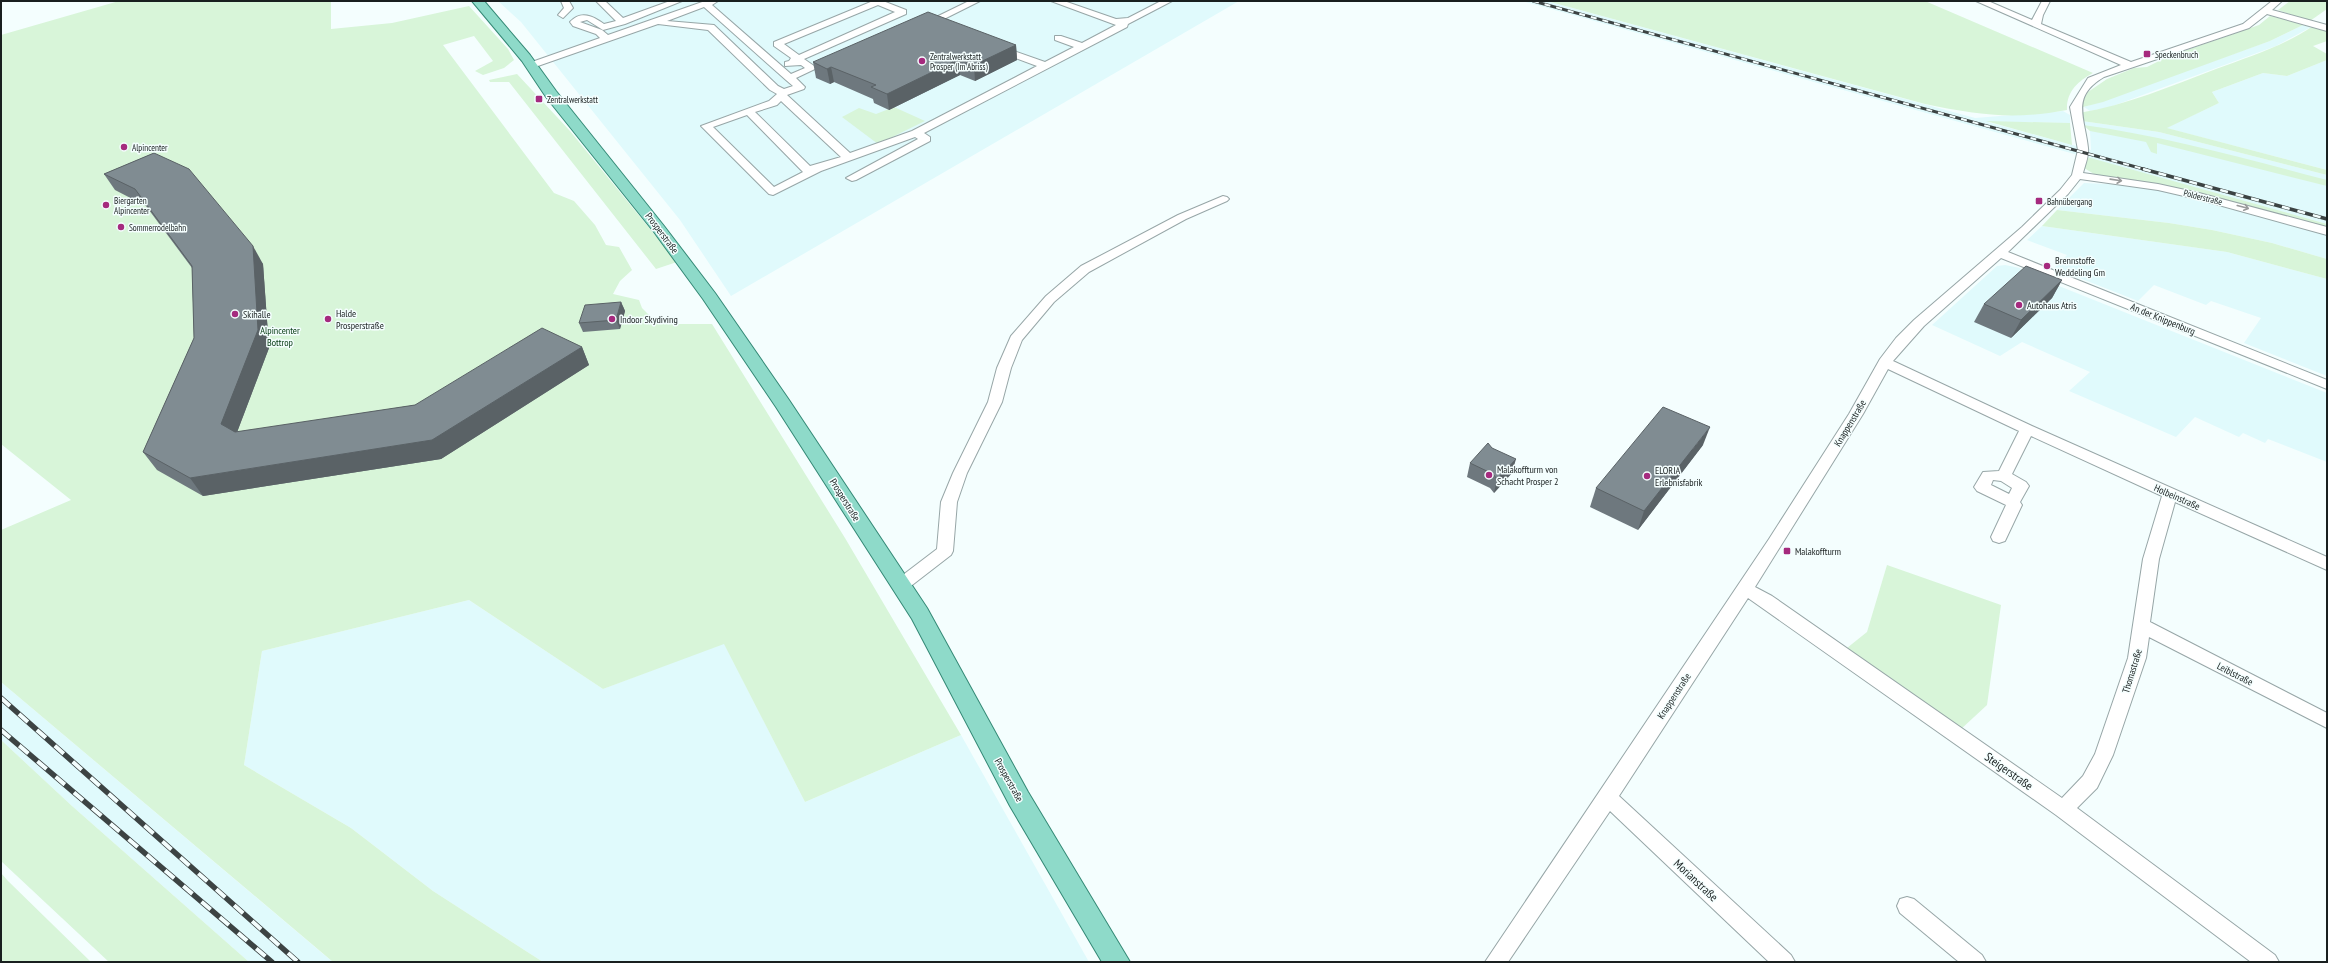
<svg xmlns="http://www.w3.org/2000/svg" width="2328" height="963" font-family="'PT Sans Narrow',sans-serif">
<rect width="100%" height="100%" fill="#f4fefe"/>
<g fill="#e0fafc">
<path d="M498,1H1239L731,296L680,220L521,22Z"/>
<path d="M1522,1H1547L1975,118L2063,111L2070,115V123L1988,122L2091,150L2090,131L2082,121L2159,132L2327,175V224Z"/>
<path d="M2305,24L2313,26L2276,46L2110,107L2090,111L2084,107L2270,41Z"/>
<path d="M2327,60V170L2166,128L2219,103L2212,92L2263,73L2287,76Z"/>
<path d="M2084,183L2129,185L2169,192L2327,235V259L2272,243L2212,230L2169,223L2057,210Z"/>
<path d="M2042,226L2227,252L2327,279V376L2244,343L2261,318L2211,301L2206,305L2154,285L2138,301L2054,268L2067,255L2027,240Z"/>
<path d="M2005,265L2020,268L2024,272L2327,393V462L2268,439L2265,443L2243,433L2239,437L2195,417L2176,437L2069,391L2090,372L2022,342L2000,356L1932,325L1997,266Z"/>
<path d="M469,600L603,689L724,643L805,802L961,735L1089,962H543L433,891L351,828L244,765L262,651Z"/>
<path d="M1,682L322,953L333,962H249L72,806L1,740Z"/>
</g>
<g fill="#d8f5d9">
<path d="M119,1H331V29L392,23L469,6L508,49L514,60L504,68L483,75L475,71L493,61L474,36L443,45L554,193L574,201L595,225L606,245L619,247L632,270L620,281L613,294L639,300L642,308L658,324H712L845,538L961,735L805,802L724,644L603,689L469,600L262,651L244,765L351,828L433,891L543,962H333L1,682V530L71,500L1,444V35Z"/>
<path d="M1547,1H1925L2093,73C2078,81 2066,92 2067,110C2013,120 1978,115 1925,104Z"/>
<path d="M2290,1H2327V9L2310,21L2278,10Z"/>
<path d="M2270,16L2305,24L2270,41L2103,102L2079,108L2088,92L2107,79L2134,68L2147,67L2167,57L2259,25Z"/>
<path d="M2313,26L2327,31V41L2313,46L2327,54V60L2287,76L2263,73L2212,92L2219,103L2167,128L2327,170V175L2159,132L2082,121L2079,113C2127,105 2171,86 2216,69C2249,57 2284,46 2313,26Z"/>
<path d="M517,74L570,131L677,262L656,269L509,82H490L489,80Z"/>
<path d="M894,107L925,121L878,144L842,117L859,108L876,114Z"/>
<path d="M1986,121L2070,123L2072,145Z"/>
<path d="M2083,125C2166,136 2246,159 2327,180V186L2157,143V154L2151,152L2146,142L2090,131Z"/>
<path d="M2087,157L2327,224V229L2193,192L2094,174L2084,168Z"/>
<path d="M2057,210L2169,223L2212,230L2272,243L2327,259V279L2227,252L2042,226Z"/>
<path d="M1887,565L2001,605L1987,705L1960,730L1847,648L1867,632Z"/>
<path d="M1,740L72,806L249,962H109L1,861Z"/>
<path d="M1,873L8,881L91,962H1Z"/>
</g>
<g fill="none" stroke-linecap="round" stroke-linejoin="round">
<defs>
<g id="minor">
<path d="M561,1H569L573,8L563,18L558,15L564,8Z"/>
<path d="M596,1H605L623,18L670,1H682L625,24L603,30L587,20L580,22L602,30L608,35L705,1H718L712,5L791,74L805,68L801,65L785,66V62L789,61L791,58L774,46V42L873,1H883L906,10V14L804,59L817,68L796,78L805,87L804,89L787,95L850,153L912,131L1037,66L994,50V46H1000L1045,62L1074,47L1055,40V36H1061L1082,43L1116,25L1051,1H1064L1116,19L1128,18L1161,1H1172L1128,24L1127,27L924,133L930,137V141L856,180L852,181L846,178L918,139L915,137L821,171L773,195L769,194L701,126L769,101L777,94L770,90L708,30L658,24L535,67H529V63L600,38L596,34L573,26L570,22C581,10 593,16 604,24L616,21ZM878,5L895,12L799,55L784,44ZM704,7L786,80L793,86L784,89L778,86L714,25L667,21ZM781,101L841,157L810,166L755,112L777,105ZM747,115L803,172L774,187L713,127Z"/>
<path d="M969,1H980L934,24L926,22Z"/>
<path d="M1976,1H1988L2032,20L2042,1H2050L2043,15L2041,24L2131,62L2243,24L2272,1H2282L2272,10L2327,25V31L2267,14L2249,28L2104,77C2070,97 2085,118 2088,148C2089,156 2085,165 2083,173L2158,184L2199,193L2327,227V235L2197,199L2158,190L2080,179L2068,194L2008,252L2327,380V389L2001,258L1924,326L1893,361L2032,426L2327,557V570L2175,502L2159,559L2150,622L2327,713V728L2149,637L2146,658L2113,755L2097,788L2077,808L2275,955L2279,962H2251L2056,815L1748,598L1619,796L1791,955L1795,962H1769L1610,811L1508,962H1485L1769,539L1849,414L1880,359L1896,338L1914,320L2022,227L2060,190L2072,175L2078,150L2070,107L2088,78L2121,65ZM1888,369L2019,431L1999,471L1983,472L1974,487L1977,491L2006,505L1991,537L1993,541L1999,543L2005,541L2022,505L2020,502L2029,486L2026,482L2012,474L2031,436L2162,496L2143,559L2128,658L2095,754L2083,776L2062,798L1772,596L1755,587L1863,414ZM1993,480L2001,481L2012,488L2009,494L1991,485Z"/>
<path d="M1223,196L1227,197L1229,199L1227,201L1186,219L1089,272L1054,302L1022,340L1011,368L1002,402L967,473L957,502L953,551L951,555L907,589L901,591L895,589L893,585L895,581L937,549L941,502L953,473L988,402L997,368L1011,336L1046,296L1081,266L1178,215Z"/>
<path d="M1907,897L1914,899L1982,955L1986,962H1959L1900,913L1897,906L1900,899Z"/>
</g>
<path id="major" d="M472,1H484L530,55L556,91L664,226L715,293L789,400L927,608L1028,792L1130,962H1102L1010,806L912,619L776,407L703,299L654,232L546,97L522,61Z"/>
</defs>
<use href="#minor" stroke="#97a6a7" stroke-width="2"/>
<use href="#major" stroke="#348976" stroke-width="2"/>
<use href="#minor" fill="#fff" fill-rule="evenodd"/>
<use href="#major" fill="#8edac9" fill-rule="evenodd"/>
<defs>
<path id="rail-far2" d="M1533,1L2147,170"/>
<path id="rail-far1" d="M2143,169L2327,219"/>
<g id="rail">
<path d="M1,698L298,962"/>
<path d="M1,730L272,962"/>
</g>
</defs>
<use href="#rail-far2" stroke="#3c4343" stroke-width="3"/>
<use href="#rail-far1" stroke="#3c4343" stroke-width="3.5"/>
<use href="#rail" stroke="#3c4343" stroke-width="5.5"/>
<use href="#rail-far2" stroke="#f4fefe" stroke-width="2" stroke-dasharray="6" stroke-linecap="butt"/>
<use href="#rail-far1" stroke="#f4fefe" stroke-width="2.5" stroke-dasharray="8" stroke-linecap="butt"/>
<use href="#rail" stroke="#f4fefe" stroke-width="4" stroke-dasharray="12" stroke-linecap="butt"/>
</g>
<g fill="#6e787e">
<path d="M1016,45L1017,60L975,81L960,75L889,110L874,103L873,99L834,82L830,84L816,78L813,62Z"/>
<path d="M154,153L263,264L269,348L237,432L415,405L582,347L589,365L441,459L203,496L157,470L143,452L194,338L192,268L146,206L115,190L104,174Z"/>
<path d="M2062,280L2052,298L2011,338L1974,322L1984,304Z"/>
<path d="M621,302L625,311L620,329L583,332L579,323Z"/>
<path d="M1703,445L1638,530L1590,507L1596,488Z"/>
<path d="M1470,463L1512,473L1494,493L1490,488L1467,477Z"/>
</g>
<g fill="#5a6266">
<path d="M1016,45L1017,60L975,81L974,65Z"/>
<path d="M959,59L960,75L889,110L887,94Z"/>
<path d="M831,67L834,82L830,84L827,69Z"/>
<path d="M253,246L263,264L269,348L233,443L221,424Z"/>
<path d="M2062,280L2052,298L2011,338L2021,320Z"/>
<path d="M621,302L625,311L620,329L616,320Z"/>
<path d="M582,347L589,365L441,459L203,496L190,478L432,440Z"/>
<path d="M1710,427L1703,445L1638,530L1644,511Z"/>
<path d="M1516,459L1512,473L1494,493L1497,479Z"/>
</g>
<g fill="#808c92" stroke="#5a6266">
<path d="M928,12L1016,45L974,65L959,59L887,94L871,87L876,85L831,67L827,69L813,62Z"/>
<path d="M154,153L189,169L253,246L258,330L221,424L235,432L415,405L542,328L582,347L432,440L190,478L143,452L194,338L192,266L135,189L104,174Z"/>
<path d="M2026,266L2062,280L2021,320L1984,304Z"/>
<path d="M621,302L616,320L579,323L585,305Z"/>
<path d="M1663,407L1710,427L1644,511L1596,488Z"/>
<path d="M1488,443L1492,448L1516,459L1497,479L1493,474L1470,463Z"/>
</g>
<defs><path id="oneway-shaft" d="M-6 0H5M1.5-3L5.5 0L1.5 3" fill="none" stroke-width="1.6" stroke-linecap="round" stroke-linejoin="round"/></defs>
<g stroke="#989a9a">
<use href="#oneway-shaft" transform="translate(2116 180) rotate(8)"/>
<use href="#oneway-shaft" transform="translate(2243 207) rotate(15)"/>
</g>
<g fill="#a52a7e" stroke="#f4fefe" stroke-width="1.5">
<rect x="2143" y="50" width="8" height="8" rx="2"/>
<circle cx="922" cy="61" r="4"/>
<rect x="535" y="95" width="8" height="8" rx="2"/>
<circle cx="124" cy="147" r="4"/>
<rect x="2035" y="197" width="8" height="8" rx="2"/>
<circle cx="106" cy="205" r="4"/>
<circle cx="121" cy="227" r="4"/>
<circle cx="2047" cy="266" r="4"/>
<circle cx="2019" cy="305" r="4"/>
<circle cx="235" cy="314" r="4"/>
<circle cx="328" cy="319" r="4"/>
<circle cx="612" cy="319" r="4"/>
<circle cx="1489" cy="475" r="4"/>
<circle cx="1647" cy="476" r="4"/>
<rect x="1783" y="547" width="8" height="8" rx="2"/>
</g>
<g text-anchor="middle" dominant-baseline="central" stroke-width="3" stroke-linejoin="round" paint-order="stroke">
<g font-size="9" fill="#191f1f" stroke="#f4fefe" text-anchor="start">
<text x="2155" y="54">Speckenbruch</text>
<text x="930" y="56">Zentralwerkstatt<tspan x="930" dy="10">Prosper (Im Abriss)</tspan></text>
<text x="547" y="99">Zentralwerkstatt</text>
<text x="132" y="147">Alpincenter</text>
<text x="114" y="200">Biergarten<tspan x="114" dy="10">Alpincenter</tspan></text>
<text x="2047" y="201">Bahnübergang</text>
<text x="129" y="227">Sommerrodelbahn</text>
</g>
<g font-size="9" fill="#191f1f" stroke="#f4fefe">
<text transform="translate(2203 197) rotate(14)">Polderstraße</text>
</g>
<g font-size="10" fill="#191f1f" stroke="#f4fefe">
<text transform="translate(662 233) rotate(53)">Prosperstraße</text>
<text transform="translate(2163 319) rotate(22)">An der Knippenburg</text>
<text transform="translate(1850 423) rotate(-59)">Knappenstraße</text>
<text transform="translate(2177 497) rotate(24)">Holbeinstraße</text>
<text transform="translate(845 500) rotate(58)">Prosperstraße</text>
<text transform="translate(2132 671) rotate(-73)">Thomastraße</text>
<text transform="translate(2235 674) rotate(27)">Leiblstraße</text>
<text transform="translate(1674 696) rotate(-57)">Knappenstraße</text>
<text transform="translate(1009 780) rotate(61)">Prosperstraße</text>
</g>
<g font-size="10" fill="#191f1f" stroke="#f4fefe" text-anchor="start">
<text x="2055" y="260">Brennstoffe<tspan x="2055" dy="12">Weddeling Gm</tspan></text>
<text x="2027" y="305">Autohaus Atris</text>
<text x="336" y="313">Halde<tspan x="336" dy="12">Prosperstraße</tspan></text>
<text x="243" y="314">Skihalle</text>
<text x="620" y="319">Indoor Skydiving</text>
<text x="1497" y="469">Malakoffturm von<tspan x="1497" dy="12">Schacht Prosper 2</tspan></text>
<text x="1655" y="470">ELORIA<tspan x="1655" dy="12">Erlebnisfabrik</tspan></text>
<text x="1795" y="551">Malakoffturm</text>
</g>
<g font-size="10" fill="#03380f" stroke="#f4fefe">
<text x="280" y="330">Alpincenter<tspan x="280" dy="12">Bottrop</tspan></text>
</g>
<g font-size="12" fill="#191f1f" stroke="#f4fefe">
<text transform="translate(2009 771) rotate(35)">Steigerstraße</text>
<text transform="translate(1696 880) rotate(43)">Morianstraße</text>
</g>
</g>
<rect width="2328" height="963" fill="none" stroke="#191f1f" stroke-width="4"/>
</svg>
